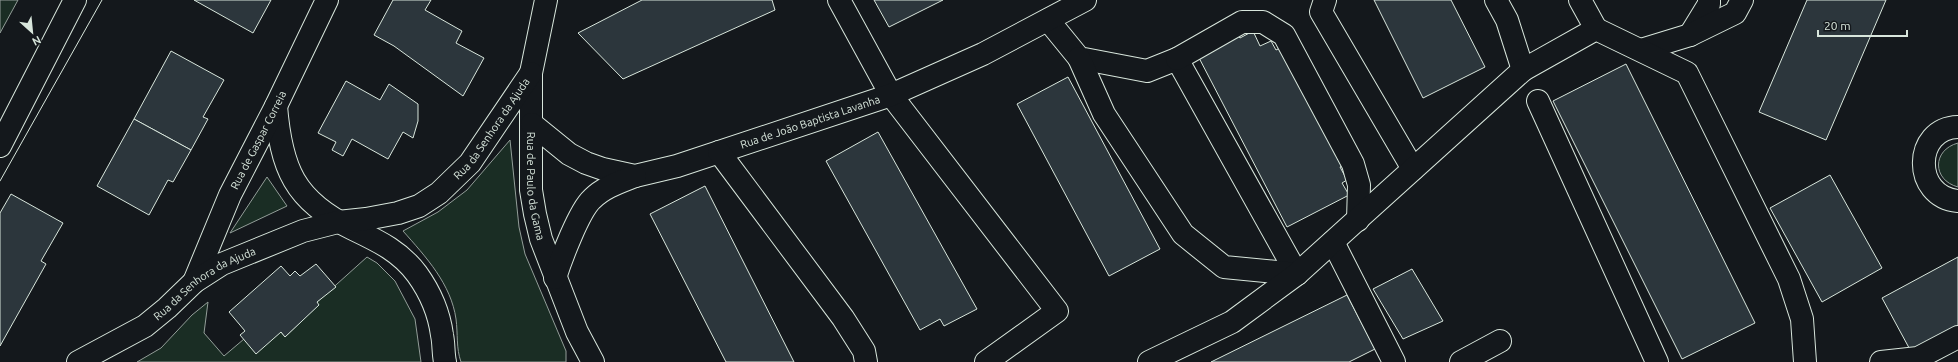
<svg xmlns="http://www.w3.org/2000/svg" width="1958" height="362" font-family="Ubuntu,sans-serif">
<rect width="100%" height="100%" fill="#14181c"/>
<g fill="#1a2d24" stroke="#939e99">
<path d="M0,0H18L0,33Z"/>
<path d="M510,140L519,227L525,254L566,351V362H461C456,348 458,334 456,319C451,284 426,257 403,231L438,212L467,190Z"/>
<path d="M1958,143V187C1932,180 1932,150 1958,143Z"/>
<path d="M267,177L287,206L230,233Z"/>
<path d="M367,257L377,263L395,281L415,319L421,362H137L161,348L192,315L208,302L204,333L224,356L244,339L281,332L285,337L318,305L317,302Z"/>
</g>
<g fill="#2c363c" stroke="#d8e6dc">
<path d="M194,0H271L253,33Z"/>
<path d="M393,0H431L425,10L462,31L456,43L484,58L463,96L394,46L374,35Z"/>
<path d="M642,0H772L775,10L623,79L578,33Z"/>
<path d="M874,0H943L889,27Z"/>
<path d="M1374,0H1451L1485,67L1423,98Z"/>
<path d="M1807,0H1886L1826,140L1759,112Z"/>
<path d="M1253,31L1260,46L1271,41L1276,50L1282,47L1344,165L1340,167L1347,180L1342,183L1349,195L1287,227L1197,54L1236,33L1240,38Z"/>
<path d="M171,51L224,80L203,117L208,119L191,150L134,119Z"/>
<path d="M1626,64L1755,323L1682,359L1553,101Z"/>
<path d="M1068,77L1160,249L1109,276L1017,104Z"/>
<path d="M346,81L380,100L389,84L418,104V121L413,138L403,132L388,159L352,139L343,156L332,150L336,142L318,133Z"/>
<path d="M134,119L191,150L173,182L168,180L149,215L97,186Z"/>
<path d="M878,132L977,309L944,326L940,319L920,330L826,161Z"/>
<path d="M1830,175L1882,268L1822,302L1770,208Z"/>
<path d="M705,186L794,362H726L650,214Z"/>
<path d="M11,194L63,223L41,261L46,264L0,346V213Z"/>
<path d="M1958,257V334L1914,357L1882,298Z"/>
<path d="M316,264L336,287L317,302L319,305L285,337L281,332L256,354L240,335L245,331L229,312L281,266L290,276L295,271L300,276Z"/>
<path d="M1412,269L1443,321L1403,339L1373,289Z"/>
<path d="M1347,295L1375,349L1349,362H1211Z"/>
</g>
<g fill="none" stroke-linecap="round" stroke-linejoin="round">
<defs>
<g id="minor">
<path id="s1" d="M546,0L531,73V190L535,214L541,239L577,332L593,362"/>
<path d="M839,0L891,95L1057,311L986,362"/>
<path d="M1325,0L1321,12L1413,169"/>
<path d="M1496,0L1507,20L1523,70"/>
<path d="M1580,0L1596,29"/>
<path d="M1048,20L1079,58L1147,71L1177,59L1297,274"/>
<path d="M1690,35L1709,4V0"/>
<path d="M1641,50L1690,35L1735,13L1742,0"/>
<path d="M1079,58L1104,114L1183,234L1224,267L1297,274"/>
<path d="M1177,59L1242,22H1263L1284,35L1353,164L1359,185L1358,220"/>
<path d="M1538,101L1657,362"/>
<path d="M276,106C281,168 294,201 353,229C378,241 400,251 417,274C430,292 439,312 442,335C444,344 443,353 445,362"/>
<path id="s2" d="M532,124L569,154L586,163L603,169L635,176L677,166L891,95L983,54L1085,0"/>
<path d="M1958,127C1913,128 1912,197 1958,201"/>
<path d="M719,152L843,318L864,351L866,362"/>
<path d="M1333,242L1394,362"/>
<path d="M555,278C561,259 579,211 592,199C604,187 620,182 635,176"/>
<path id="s3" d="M194,282L230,195L276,106L327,0"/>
<path id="s4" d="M78,362L145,326L167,308L194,282L222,264L303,231L338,222L366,219L398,213L419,206L439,193L470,163L531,73"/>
<path d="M1149,362L1232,322L1297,274L1523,70L1596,29L1687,73L1789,279L1802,319L1805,362"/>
<path d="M1461,362L1500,341"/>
<path d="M1881,362L1918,358L1958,337"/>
</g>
<path id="primary" d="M0,146L75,0"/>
</defs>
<use href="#minor" stroke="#d8e6dc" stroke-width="24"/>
<use href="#primary" stroke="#d8e6dc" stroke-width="24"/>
<use href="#minor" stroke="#14181c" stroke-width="22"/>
<use href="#primary" stroke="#14181c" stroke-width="22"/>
<path stroke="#d8e6dc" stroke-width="1" d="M0,181L102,0"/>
</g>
<g text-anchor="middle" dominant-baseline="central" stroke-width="3" stroke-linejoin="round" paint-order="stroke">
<g font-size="11" fill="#d8e6dc" stroke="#14181c">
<text stroke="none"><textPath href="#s2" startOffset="301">Rua de João Baptista Lavanha</textPath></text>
<text stroke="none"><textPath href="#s4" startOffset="489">Rua da Senhora da Ajuda</textPath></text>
<text stroke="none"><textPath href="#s3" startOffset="156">Rua de Gaspar Correia</textPath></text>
<text stroke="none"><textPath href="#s1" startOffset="188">Rua de Paulo da Gama</textPath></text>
<text stroke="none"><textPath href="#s4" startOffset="150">Rua da Senhora da Ajuda</textPath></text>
</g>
</g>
<g transform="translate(32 32) rotate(153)" stroke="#14181c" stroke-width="3" paint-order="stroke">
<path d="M0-3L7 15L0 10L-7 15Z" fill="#d8e6dc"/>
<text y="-6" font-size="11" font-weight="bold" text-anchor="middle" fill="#d8e6dc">N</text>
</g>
<path d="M1818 30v6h89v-6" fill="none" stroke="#d8e6dc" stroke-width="2"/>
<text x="1824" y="30" font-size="12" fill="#d8e6dc" stroke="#14181c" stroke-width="3" paint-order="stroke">20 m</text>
</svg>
